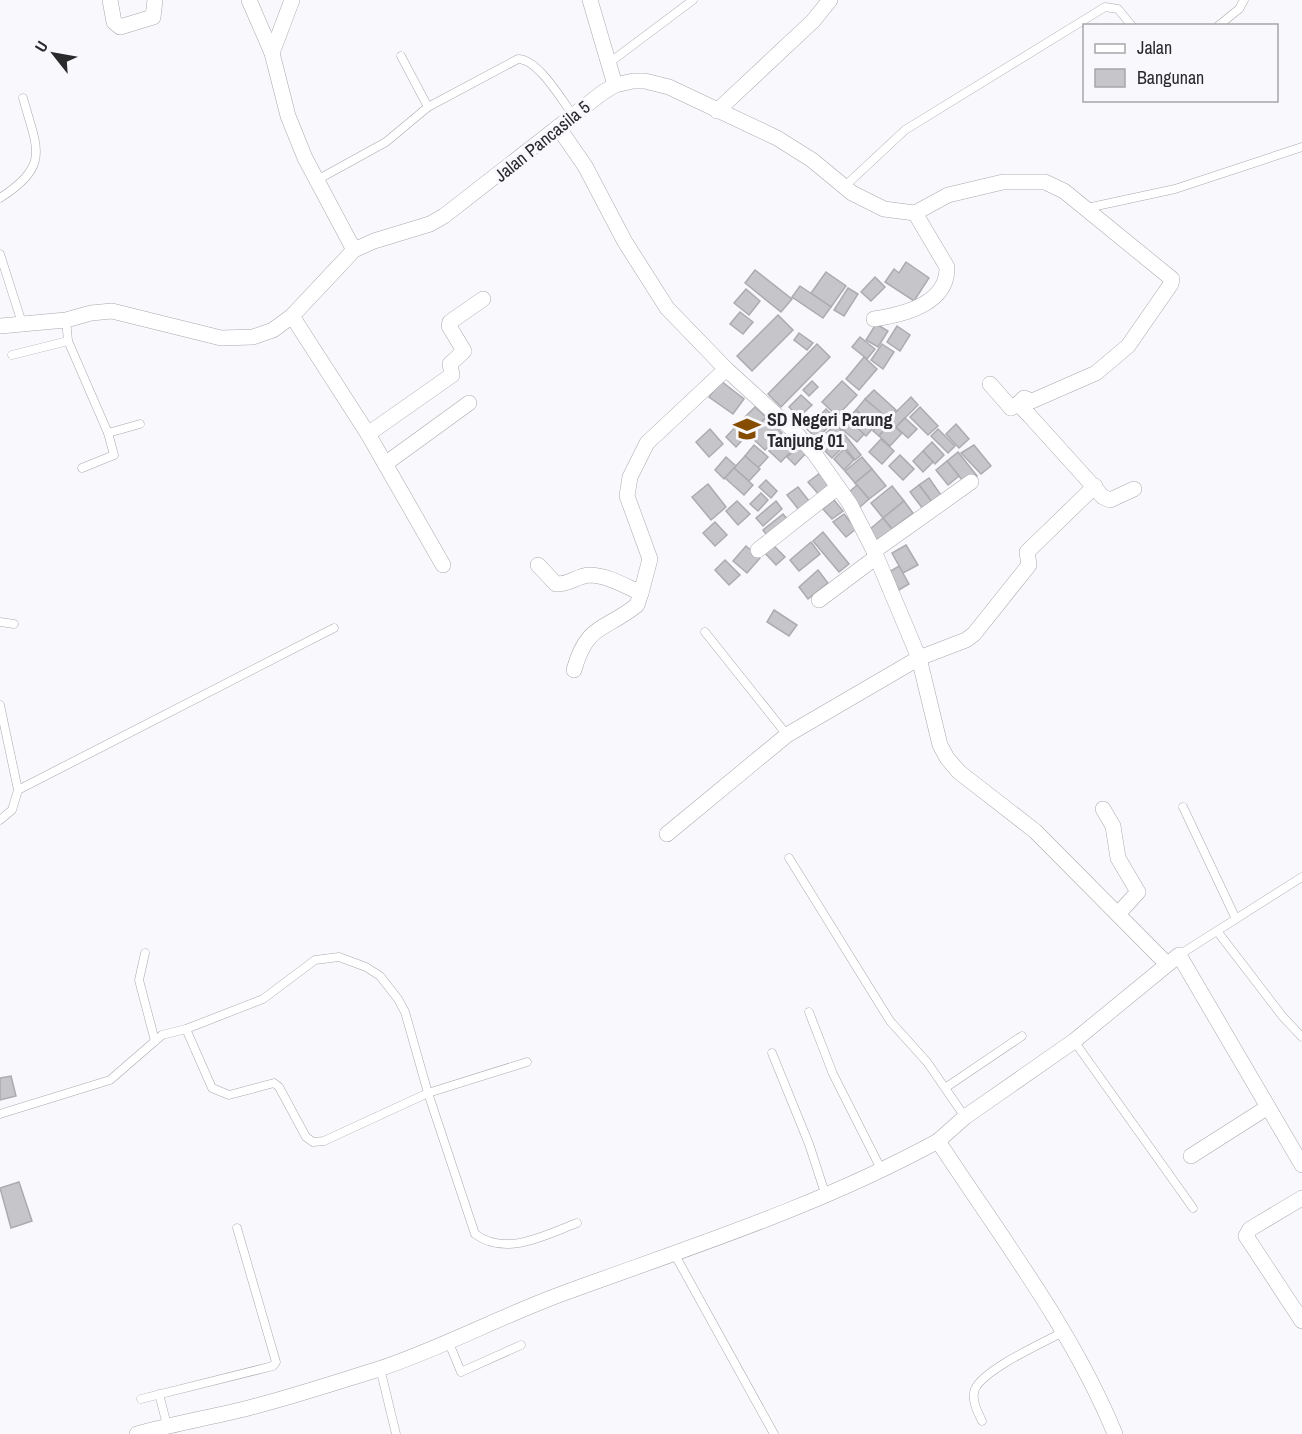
<svg xmlns="http://www.w3.org/2000/svg" width="1302" height="1434" font-family="'Archivo Narrow',sans-serif">
<rect width="100%" height="100%" fill="#f8f8fd"/>
<g fill="#c5c5ca" stroke="#ababb0" stroke-width="1.5">
<path d="M906,262L929,278L914,301L885,282L894,269L899,273Z"/>
<path d="M755,270L792,299L781,312L745,283Z"/>
<path d="M826,272L846,286L831,307L811,293Z"/>
<path d="M875,277L885,287L871,301L861,292Z"/>
<path d="M800,286L831,307L823,318L792,297Z"/>
<path d="M848,288L858,294L844,316L834,310Z"/>
<path d="M746,289L760,301L749,315L734,303Z"/>
<path d="M740,312L753,322L743,334L730,324Z"/>
<path d="M778,315L793,330L752,371L737,356Z"/>
<path d="M876,324L888,331L878,347L866,340Z"/>
<path d="M897,326L910,335L900,351L887,342Z"/>
<path d="M799,333L813,343L807,350L794,340Z"/>
<path d="M860,337L875,349L867,359L852,347Z"/>
<path d="M817,344L830,357L781,407L768,394Z"/>
<path d="M882,344L894,352L883,369L871,360Z"/>
<path d="M864,357L877,369L859,390L846,379Z"/>
<path d="M721,381L744,399L733,414L709,397Z"/>
<path d="M812,381L818,387L809,396L803,390Z"/>
<path d="M842,381L857,395L837,416L822,402Z"/>
<path d="M874,390L896,410L887,419L865,399Z"/>
<path d="M801,395L812,405L799,417L789,407Z"/>
<path d="M911,397L918,405L896,427L889,419Z"/>
<path d="M865,399L884,415L874,426L856,410Z"/>
<path d="M755,407L766,417L749,435L738,424Z"/>
<path d="M920,407L938,426L928,435L910,417Z"/>
<path d="M826,409L836,419L817,439L807,429Z"/>
<path d="M856,410L874,427L866,436L847,419Z"/>
<path d="M766,417L782,433L765,450L749,435Z"/>
<path d="M844,417L864,434L857,442L837,425Z"/>
<path d="M884,418L890,423L879,436L873,431Z"/>
<path d="M905,418L917,429L908,438L896,427Z"/>
<path d="M890,423L902,433L890,446L879,436Z"/>
<path d="M738,424L748,434L736,447L726,437Z"/>
<path d="M836,424L842,431L832,441L825,434Z"/>
<path d="M956,424L969,439L959,448L946,434Z"/>
<path d="M710,429L723,444L709,457L696,442Z"/>
<path d="M938,429L955,446L948,453L931,436Z"/>
<path d="M825,434L832,441L820,453L813,446Z"/>
<path d="M844,434L861,455L855,460L838,439Z"/>
<path d="M784,435L796,446L781,462L769,451Z"/>
<path d="M881,439L894,451L882,464L869,452Z"/>
<path d="M836,440L843,447L832,458L825,451Z"/>
<path d="M932,442L944,455L935,464L923,451Z"/>
<path d="M754,445L768,457L758,468L745,456Z"/>
<path d="M800,445L807,452L795,465L787,457Z"/>
<path d="M974,445L991,466L981,474L961,453Z"/>
<path d="M844,449L854,460L844,470L834,459Z"/>
<path d="M923,451L933,462L923,472L913,461Z"/>
<path d="M958,452L977,476L966,485L947,461Z"/>
<path d="M900,455L914,469L903,480L889,466Z"/>
<path d="M745,456L760,469L749,481L734,468Z"/>
<path d="M726,457L736,466L724,479L715,470Z"/>
<path d="M862,457L872,469L855,483L845,471Z"/>
<path d="M947,461L959,476L948,485L936,470Z"/>
<path d="M734,468L753,485L744,495L725,478Z"/>
<path d="M872,469L886,486L869,499L855,483Z"/>
<path d="M820,473L832,488L821,497L808,482Z"/>
<path d="M929,478L941,495L932,502L919,485Z"/>
<path d="M766,480L777,491L771,498L759,487Z"/>
<path d="M708,484L726,507L711,520L692,497Z"/>
<path d="M857,485L869,499L860,507L848,493Z"/>
<path d="M919,485L932,502L923,509L910,492Z"/>
<path d="M892,486L904,501L883,518L871,503Z"/>
<path d="M798,487L809,501L799,510L787,495Z"/>
<path d="M761,493L768,500L758,511L750,504Z"/>
<path d="M834,500L843,511L832,519L823,509Z"/>
<path d="M737,501L750,514L738,525L726,511Z"/>
<path d="M776,501L782,509L763,526L756,518Z"/>
<path d="M904,501L913,513L892,529L883,518Z"/>
<path d="M783,514L790,522L770,539L763,530Z"/>
<path d="M844,514L856,529L846,537L833,522Z"/>
<path d="M883,518L895,533L881,545L869,530Z"/>
<path d="M715,522L727,535L715,546L703,533Z"/>
<path d="M823,532L849,564L839,572L813,541Z"/>
<path d="M770,542L785,557L776,565L762,550Z"/>
<path d="M811,542L820,554L799,571L790,560Z"/>
<path d="M906,545L918,565L903,573L892,553Z"/>
<path d="M746,546L760,558L747,573L733,561Z"/>
<path d="M725,560L740,575L729,585L715,570Z"/>
<path d="M899,566L909,584L899,590L889,572Z"/>
<path d="M818,570L828,583L808,599L799,587Z"/>
<path d="M774,610L797,625L789,636L767,622Z"/>
<path d="M11,1076L16,1096L0,1100V1078Z"/>
<path d="M19,1182L32,1221L11,1228L0,1188Z"/>
</g>
<g fill="none" stroke-linecap="round" stroke-linejoin="round">
<defs>
<g id="lane">
<path d="M1218,26L1239,9L1244,0"/>
<path d="M609,63L693,0"/>
<path d="M428,107L518,59C538,59 561,99 573,115"/>
<path d="M317,180L386,142L428,107L401,56"/>
<path d="M844,187L905,130L1105,7L1118,9L1132,26"/>
<path d="M0,198C51,165 37,149 23,98"/>
<path d="M1087,208L1175,189L1302,147"/>
<path d="M0,254L22,323"/>
<path d="M66,320L68,341L108,433L140,424"/>
<path d="M12,355L68,341"/>
<path d="M82,468L114,455L108,433"/>
<path d="M0,622L14,624"/>
<path d="M705,632L787,735"/>
<path d="M0,705L18,790L12,810L0,820"/>
<path d="M18,790L334,628"/>
<path d="M1183,807L1236,919"/>
<path d="M789,858L890,1021L927,1062L965,1117"/>
<path d="M1217,931L1283,1017L1302,1037"/>
<path d="M145,953L139,980L155,1041"/>
<path d="M1179,955L1302,877"/>
<path d="M809,1012L833,1074L882,1171"/>
<path d="M186,1029L212,1088L229,1095L274,1083L279,1087L306,1137L313,1142L324,1141L428,1093L527,1062"/>
<path d="M1074,1041L1193,1208"/>
<path d="M772,1053L809,1144L826,1196"/>
<path d="M945,1088L1022,1036"/>
<path d="M0,1114L110,1080L162,1035L186,1029L263,999L315,960L339,957L366,967L380,976L398,999L405,1012L428,1093L475,1234C506,1257 545,1235 577,1223"/>
<path d="M675,1255L774,1434"/>
<path d="M449,1343L461,1372L521,1345"/>
<path d="M380,1368L396,1434"/>
<path d="M159,1394L167,1425"/>
<path d="M141,1399L273,1366L276,1362L237,1228"/>
<path d="M982,1421C977,1411 971,1399 975,1389C984,1369 1043,1343 1063,1332"/>
</g>
<g id="street">
<path d="M110,0L114,22L120,27L153,17L155,0"/>
<path d="M249,0L272,53"/>
<path d="M292,0L272,53L288,116L305,158L354,250"/>
<path d="M590,0L615,85"/>
<path d="M717,111L813,21L830,0"/>
<path d="M558,127L585,166L625,242L667,308L726,369L794,431L814,453L850,504L874,551L919,658L940,745L947,758L959,772L1035,831L1167,964"/>
<path d="M292,316L368,434L443,565"/>
<path d="M874,319C902,315 948,305 947,267L915,213"/>
<path d="M0,326L66,320L91,313L112,311L221,338L253,337L273,330L292,316L354,250L374,241L430,224L444,216L602,93L615,85L633,81H645L669,87L777,138L812,160L852,193L884,209L915,213L948,195L1003,182H1045L1064,191L1172,279L1171,284L1128,346L1096,373L1032,401L1024,398L1018,404"/>
<path d="M990,384L1011,408L1018,404L1029,415L1103,497L1110,500L1134,489"/>
<path d="M368,434L452,375L450,364L464,351L449,326L450,322L483,299"/>
<path d="M385,464L469,403"/>
<path d="M758,550L838,487"/>
<path d="M874,551L971,482"/>
<path d="M538,565L556,584C568,585 577,576 589,575C607,575 625,586 641,593L637,605C605,631 587,623 574,670"/>
<path d="M641,593L650,559L627,496L630,477L647,443L726,369"/>
<path d="M819,600L875,558"/>
<path d="M1103,809L1113,826L1118,858L1138,892L1118,914"/>
<path d="M667,834L787,735L919,658L966,640L974,634L1029,565L1027,552L1095,486"/>
<path d="M938,1141L965,1117L1074,1041L1179,955L1302,1165"/>
<path d="M1191,1156L1268,1107"/>
<path d="M1302,1198L1250,1229L1246,1236L1302,1321"/>
<path d="M137,1434C175,1423 214,1417 252,1407C295,1396 337,1382 379,1369C442,1348 501,1316 564,1293C690,1247 819,1206 938,1141C1000,1236 1072,1329 1115,1434"/>
</g>
</defs>
<use href="#lane" stroke="#aaaaae" stroke-width="9"/>
<use href="#street" stroke="#aaaaae" stroke-width="16"/>
<use href="#lane" stroke="#fff" stroke-width="8"/>
<use href="#street" stroke="#fff" stroke-width="15"/>
</g>
<defs>
<symbol id="school-bare" viewBox="-9 -9 18 18"><path d="M0-5L7-2L0 1L-7-2ZM-4 1L0 2.5L4 1V4Q0 6-4 4Z" fill="#864d00" stroke="#f8f8fd" stroke-width="2.5" paint-order="stroke"/></symbol>
</defs>
<g fill-rule="evenodd">
<use href="#school-bare" x="728" y="410" width="38" height="38"/>
</g>
<g text-anchor="middle" dominant-baseline="central" stroke-width="6" stroke-linejoin="round" paint-order="stroke">
<g font-size="18" fill="#2a2a2c" stroke="#f8f8fd">
<text transform="translate(542 141) rotate(-39)">Jalan Pancasila 5</text>
</g>
<g font-size="18" font-weight="bold" fill="#2a2a2c" stroke="#f8f8fd" text-anchor="start">
<text x="767" y="419">SD Negeri Parung<tspan x="767" dy="21">Tanjung 01</tspan></text>
</g>
</g>
<rect x="1083" y="24" width="195" height="78" fill="#f8f8fd" stroke="#a6a6a9" stroke-width="1.5"/>
<rect x="1095" y="44" width="30" height="9" fill="#ffffff" stroke="#a6a6a9" stroke-width="1.5"/>
<text x="1137" y="54" font-size="18" fill="#2a2a2c">Jalan</text>
<rect x="1095" y="69" width="30" height="18" fill="#c5c5ca" stroke="#a6a6a9" stroke-width="1.5"/>
<text x="1137" y="84" font-size="18" fill="#2a2a2c">Bangunan</text>
<g transform="translate(54 54) rotate(301)" stroke="#f8f8fd" stroke-width="4.5" paint-order="stroke">
<path d="M0-4.5L10 22L0 15L-10 22Z" fill="#2a2a2c"/>
<text y="-9" font-size="16" font-weight="bold" text-anchor="middle" fill="#2a2a2c">U</text>
</g>
</svg>
